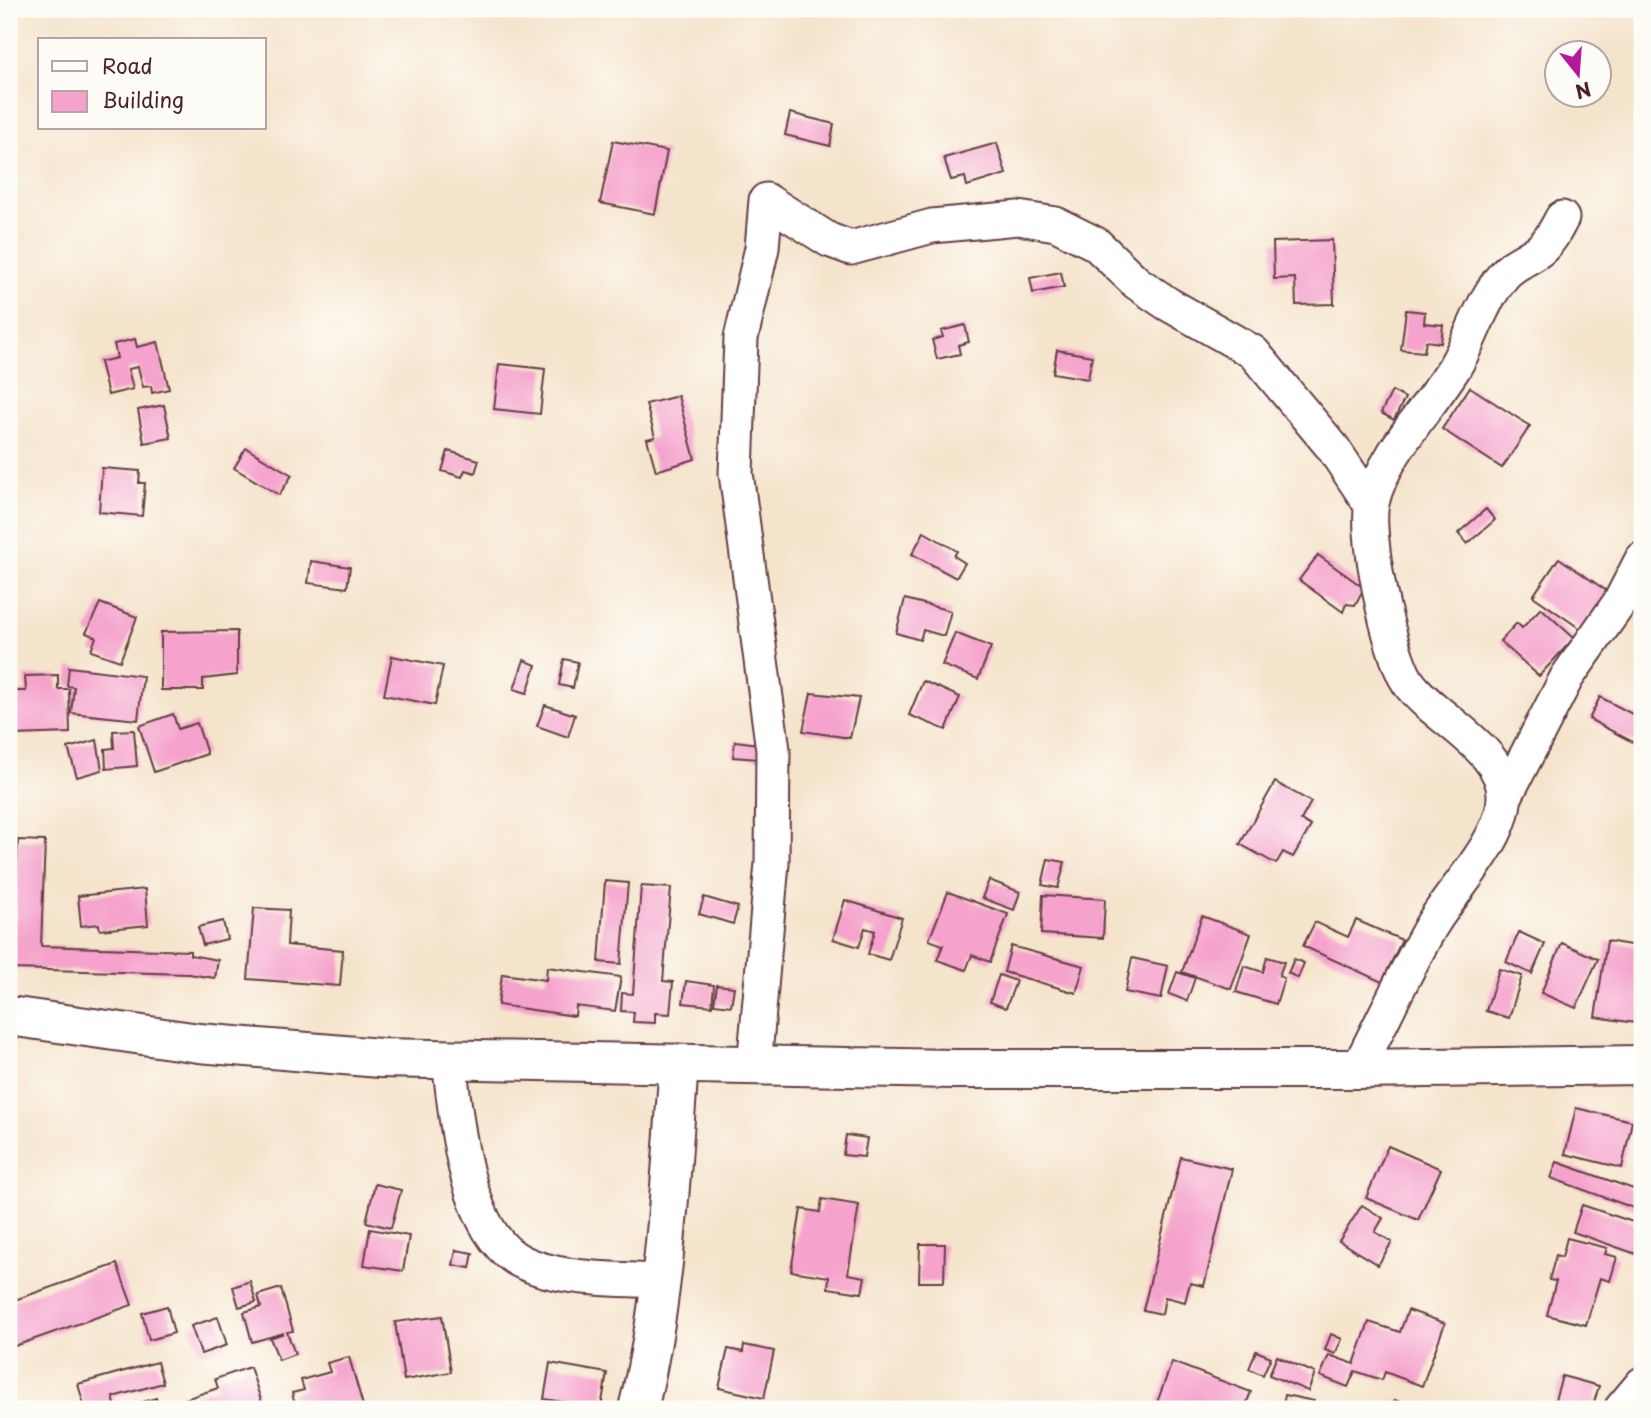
<svg xmlns="http://www.w3.org/2000/svg" width="1651" height="1418" font-family="'Playpen Sans',sans-serif">
<rect width="100%" height="100%" fill="#fdfcf7"/>
<filter id="ink" filterUnits="userSpaceOnUse"><feTurbulence type="fractalNoise" baseFrequency=".0143" numOctaves="2"/><feDisplacementMap in="SourceGraphic" scale="14" xChannelSelector="R" yChannelSelector="G"/><feConvolveMatrix kernelMatrix="1 2 1 2 8 2 1 2 1" color-interpolation-filters="sRGB"/></filter>
<filter id="wash" filterUnits="userSpaceOnUse"><feTurbulence type="fractalNoise" baseFrequency=".00686" numOctaves="4" result="noise"/><feDisplacementMap in="SourceGraphic" scale="28" xChannelSelector="R" yChannelSelector="G"/><feGaussianBlur stdDeviation="1.57" result="paint"/><feColorMatrix in="noise" values="0 0 0 0 0 0 0 0 0 0 0 0 0 0 0 0 0 1.4 0 .05"/><feComposite in="paint" operator="in"/></filter>
<g filter="url(#wash)">
<rect width="100%" height="100%" fill="#f5e4cc"/>
<g id="blocks">
<g fill="#f5a3cc">
<path d="M790,113L834,124L830,146L785,135Z"/>
<path d="M613,141L667,151L655,214L600,203Z"/>
<path d="M997,143L1006,174L967,186L965,177L951,180L944,158Z"/>
<path d="M1332,240L1334,304L1296,305L1295,278L1274,279L1273,242Z"/>
<path d="M1061,272L1064,287L1033,293L1030,278Z"/>
<path d="M1406,310L1425,312L1424,323L1443,325L1441,343L1426,341L1424,352L1401,350Z"/>
<path d="M965,325L969,342L958,345L960,354L937,359L932,340L943,337L941,331Z"/>
<path d="M135,339L137,347L158,342L169,389L152,393L151,386L143,387L138,367L128,369L133,389L108,395L100,362L117,358L114,344Z"/>
<path d="M1057,350L1092,356L1088,379L1053,373Z"/>
<path d="M499,364L545,369L540,414L494,409Z"/>
<path d="M1470,387L1530,426L1502,468L1442,429Z"/>
<path d="M1392,391L1405,398L1394,420L1381,413Z"/>
<path d="M678,396L695,459L656,471L647,439L655,437L646,404Z"/>
<path d="M164,405L171,438L144,443L138,410Z"/>
<path d="M246,448L292,475L279,495L234,468Z"/>
<path d="M448,451L479,460L475,473L465,470L462,477L442,471Z"/>
<path d="M102,468L140,471L139,483H145L142,516L99,512Z"/>
<path d="M1486,509L1495,520L1467,544L1458,533Z"/>
<path d="M924,532L957,551L954,556L965,563L956,578L912,554Z"/>
<path d="M1318,555L1364,588L1355,605L1346,604L1343,612L1299,580Z"/>
<path d="M1559,558L1614,596L1588,634L1533,596Z"/>
<path d="M311,561L350,567L347,588L308,583Z"/>
<path d="M905,599L951,611L944,636L923,630L920,640L896,633Z"/>
<path d="M100,603L137,617L120,661L91,651L96,637L86,633Z"/>
<path d="M1541,608L1574,638L1539,676L1500,641L1517,623L1522,628Z"/>
<path d="M237,631V675L203,679V690H161V632Z"/>
<path d="M955,633L991,647L978,679L942,665Z"/>
<path d="M392,656L443,666L435,705L384,695Z"/>
<path d="M564,659L578,662L573,688L559,685Z"/>
<path d="M524,660L536,665L527,693L514,689Z"/>
<path d="M69,667L143,676L138,720L71,713L74,687L67,686Z"/>
<path d="M58,675V689H69L70,733L14,735L13,691H26L25,676Z"/>
<path d="M923,681L960,697L946,730L909,715Z"/>
<path d="M811,693L859,698L850,738L803,731Z"/>
<path d="M1600,697L1642,719V747L1589,719Z"/>
<path d="M545,705L575,715L568,737L537,726Z"/>
<path d="M173,714L178,729L197,723L207,754L154,772L139,726Z"/>
<path d="M134,730L137,766L106,769L105,749L114,748L113,731Z"/>
<path d="M97,740L102,770L77,777L68,748Z"/>
<path d="M735,741L760,744L758,759L733,757Z"/>
<path d="M1275,782L1311,802L1301,820L1311,826L1293,857L1283,852L1276,864L1240,844Z"/>
<path d="M18,840L45,841L41,946L190,951V955L218,960L215,978L189,974L13,969Z"/>
<path d="M1048,859L1065,862L1058,888L1042,885Z"/>
<path d="M989,880L1020,892L1014,910L982,898Z"/>
<path d="M605,881L628,883L621,964L599,962Z"/>
<path d="M641,886L671,888L663,981L673,982L670,1014L655,1013V1023L633,1022L634,1012L621,1011L622,993L633,994Z"/>
<path d="M145,889L148,925L100,930L99,924L81,926L78,896Z"/>
<path d="M948,892L1008,914L990,962L972,955L966,970L937,960L943,945L929,940Z"/>
<path d="M1043,895L1105,899L1103,938L1041,934Z"/>
<path d="M704,897L738,907L733,924L699,914Z"/>
<path d="M845,900L902,918L889,960L868,954L875,931L865,928L859,947L833,939Z"/>
<path d="M254,908L289,910L287,945L343,950L340,986L248,979Z"/>
<path d="M1202,916L1251,934L1231,989L1182,972Z"/>
<path d="M1356,920L1402,940L1382,982L1303,946L1315,922L1348,937Z"/>
<path d="M223,921L227,939L203,945L198,927Z"/>
<path d="M1519,932L1545,944L1532,974L1506,962Z"/>
<path d="M1607,941L1642,947V1024L1595,1017Z"/>
<path d="M1562,943L1598,959L1576,1008L1541,993Z"/>
<path d="M1011,946L1084,966L1076,993L1004,972Z"/>
<path d="M1267,957L1284,962L1279,976L1284,978L1276,1004L1236,992L1244,966L1263,972Z"/>
<path d="M1132,958L1168,966L1161,999L1125,992Z"/>
<path d="M1294,959L1304,963L1298,978L1288,973Z"/>
<path d="M547,967L621,977L615,1011L576,1006L575,1016L498,1005L502,974L546,980Z"/>
<path d="M1499,969L1522,976L1509,1018L1486,1011Z"/>
<path d="M1177,972L1195,978L1187,1001L1169,994Z"/>
<path d="M999,975L1016,981L1006,1008L990,1002Z"/>
<path d="M686,981L714,985L712,1006L683,1003Z"/>
<path d="M717,985L734,987L731,1006L714,1004Z"/>
<path d="M1576,1108L1632,1121L1622,1168L1565,1154Z"/>
<path d="M846,1135L867,1138L864,1157L843,1155Z"/>
<path d="M1388,1146L1441,1169L1418,1220L1366,1198Z"/>
<path d="M1181,1157L1232,1169L1204,1286L1190,1283L1185,1302L1165,1297L1162,1314L1143,1310Z"/>
<path d="M1557,1162L1642,1192V1211L1551,1178Z"/>
<path d="M375,1184L401,1190L391,1228L366,1222Z"/>
<path d="M822,1199L859,1205L848,1274L865,1277L862,1293L828,1288L829,1277L791,1271L801,1209L820,1212Z"/>
<path d="M1362,1205L1383,1218L1375,1232L1392,1242L1378,1265L1339,1241Z"/>
<path d="M1582,1205L1642,1225V1256L1573,1232Z"/>
<path d="M370,1229L409,1236L403,1271L364,1265Z"/>
<path d="M1567,1238L1607,1248L1605,1254L1617,1257L1610,1281L1600,1278L1586,1325L1547,1315L1556,1281L1549,1280L1556,1255L1562,1257Z"/>
<path d="M920,1244H945L944,1282H919Z"/>
<path d="M456,1250L473,1253L470,1268L453,1265Z"/>
<path d="M117,1264L132,1305L9,1348V1302Z"/>
<path d="M250,1281L256,1302L239,1307L233,1287Z"/>
<path d="M281,1288L293,1331L287,1332L295,1354L279,1360L270,1338L284,1333L252,1342L244,1312L261,1307L258,1295Z"/>
<path d="M167,1306L174,1333L149,1340L142,1313Z"/>
<path d="M1408,1310L1445,1323L1422,1386L1385,1372L1382,1380L1355,1371L1348,1387L1320,1376L1329,1355L1354,1364L1369,1322L1400,1332Z"/>
<path d="M442,1316L451,1372L404,1380L395,1322Z"/>
<path d="M218,1317L227,1345L201,1354L191,1326Z"/>
<path d="M1331,1334L1342,1339L1335,1354L1325,1350Z"/>
<path d="M744,1345L774,1351L764,1398L719,1388L728,1349L743,1352Z"/>
<path d="M1256,1351L1271,1357L1263,1375L1249,1369Z"/>
<path d="M1277,1356L1315,1373L1308,1391L1269,1375Z"/>
<path d="M349,1357L364,1409H296L292,1393L304,1390L301,1380L330,1372L327,1363Z"/>
<path d="M157,1362L163,1383L113,1397L116,1408L85,1409L78,1384Z"/>
<path d="M1172,1362L1251,1392L1244,1409L1155,1408Z"/>
<path d="M550,1363L607,1373L601,1408L544,1399Z"/>
<path d="M250,1367L264,1409H189L185,1399L218,1388L215,1379Z"/>
<path d="M1562,1376L1599,1386L1592,1409H1575L1554,1403Z"/>
<path d="M1285,1395L1314,1401L1312,1409H1282Z"/>
<path d="M156,1398L159,1409H120Z"/>
<path d="M1395,1400L1415,1409H1391Z"/>
</g>
</g>
</g>
<g filter="url(#ink)">
<use href="#blocks" fill-opacity="0" stroke="#643d43" stroke-width="2"/>
<g fill="none" stroke-linecap="round" stroke-linejoin="round">
<defs>
<g id="minor">
<path d="M1504,799L1567,677L1620,602L1642,559"/>
<path d="M449,1060C456,1116 464,1225 515,1258C552,1281 620,1279 662,1281"/>
<path d="M754,1067L772,863L773,750L736,473L741,338L762,248L766,200L829,240L851,248L932,226L1018,218L1056,224L1096,244L1137,283L1168,304L1253,352L1333,448L1371,505"/>
<path d="M1358,1069C1382,1022 1404,974 1430,928C1452,890 1499,845 1504,802C1509,749 1433,719 1408,682C1389,654 1365,536 1372,503C1382,457 1428,409 1454,368C1472,338 1480,304 1503,276C1513,263 1530,259 1542,248C1551,240 1556,229 1562,218"/>
<path d="M1621,1409L1642,1384"/>
</g>
<g id="tertiary">
<path d="M9,1016L199,1043L380,1058L954,1069H1358L1642,1065"/>
<path d="M638,1409C666,1296 670,1180 679,1064"/>
</g>
</defs>
<use href="#minor" stroke="#643d43" stroke-width="37"/>
<use href="#tertiary" stroke="#643d43" stroke-width="42"/>
<use href="#minor" stroke="#fff" stroke-width="33"/>
<use href="#tertiary" stroke="#fff" stroke-width="38"/>
</g>
</g>
<rect width="1651" height="1418" fill="none" stroke="#fdfcf7" stroke-width="35"/>
<rect x="38" y="38" width="228" height="91" fill="#fdfcf7" stroke="#b5a4a5" stroke-width="2"/>
<rect x="52" y="61" width="35" height="10" fill="#ffffff" stroke="#b5a4a5" stroke-width="2"/>
<text x="102" y="74" font-size="21" fill="#4a1f2b">Road</text>
<rect x="52" y="91" width="35" height="21" fill="#f5a3cc" stroke="#b5a4a5" stroke-width="2"/>
<text x="102" y="108" font-size="21" fill="#4a1f2b">Building</text>
<g transform="translate(1578 74) rotate(163)"><circle r="33" fill="#fdfcf7" stroke="#b5a4a5" stroke-width="2"/>
<path d="M0-5L12 26L0 18L-12 26Z" fill="#b5179e"/>
<text y="-10" font-size="19" font-weight="bold" text-anchor="middle" fill="#4a1f2b">N</text>
</g>
</svg>
